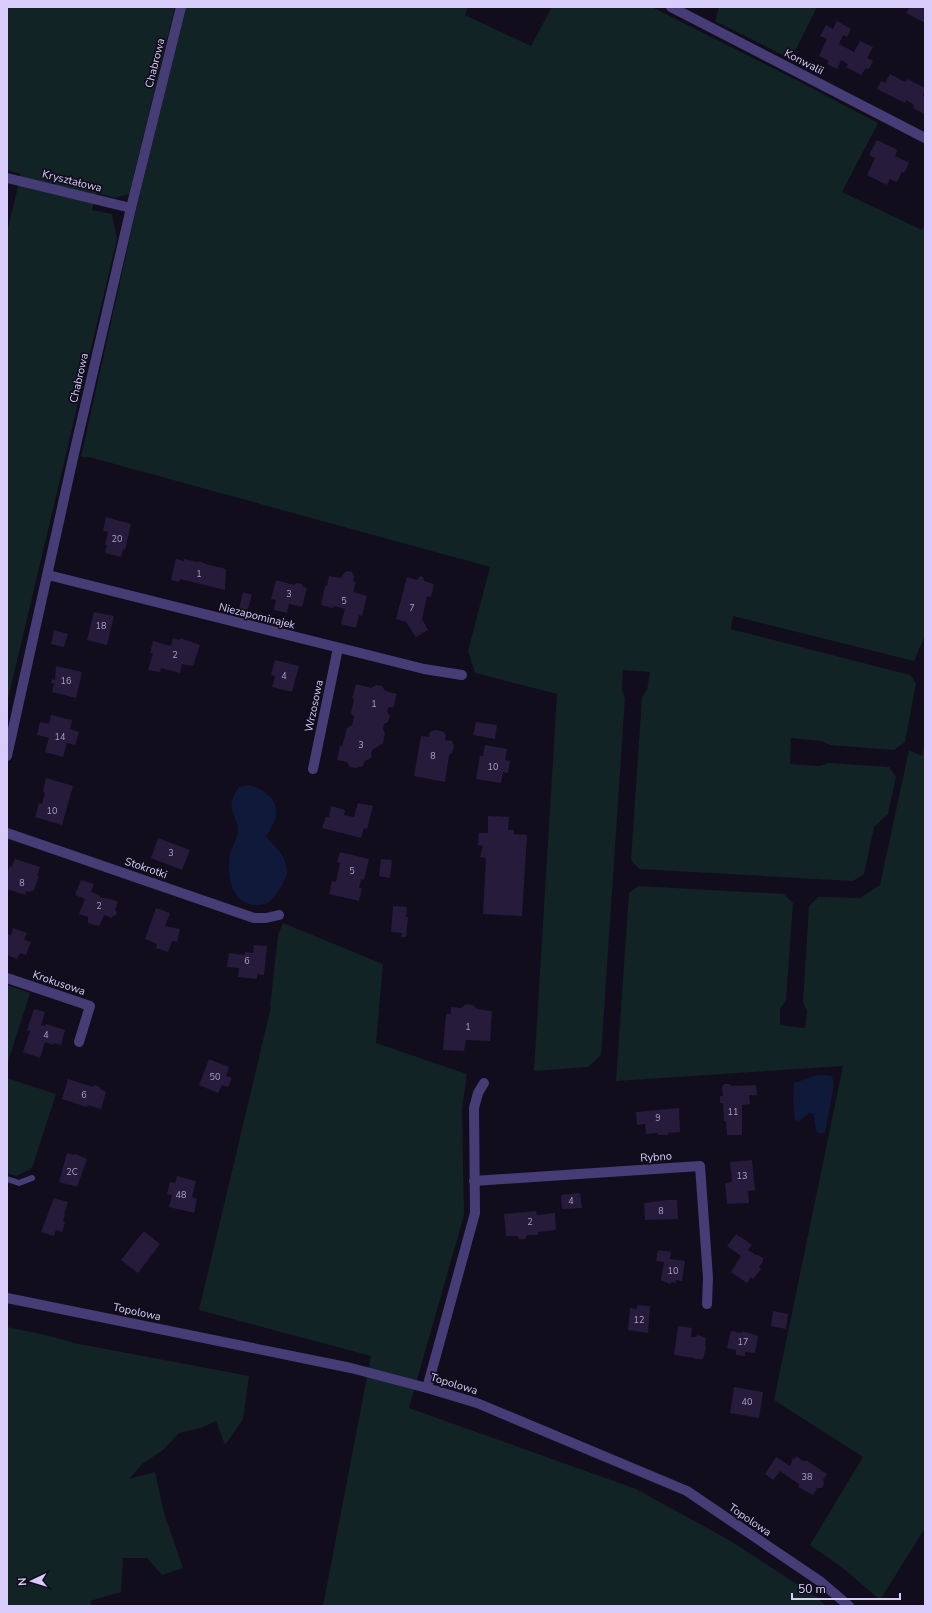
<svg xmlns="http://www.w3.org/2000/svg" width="932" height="1613" font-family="'Nunito Sans',sans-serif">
<rect width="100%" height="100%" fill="#120d1c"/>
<g fill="#112325">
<path d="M7,7H175L129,194L115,198L96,193L92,210L112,214L117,239L7,703V232L21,174L7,170Z"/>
<path d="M185,7H468L465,15L531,46L552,7H652L802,83L878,123L842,192L922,230L925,225V635L914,661L733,616L731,629L910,675L916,683L905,742L894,750L830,745L822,741L791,738L790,764L819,766L829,763L889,767L896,777L888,814L874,827L864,874L853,881L639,869L631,860L642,697L647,690L650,672L623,670L622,690L625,698L601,1055L588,1067L534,1071L557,694L475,673L468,651L490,567L89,457H81L136,210Z"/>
<path d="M719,7H817L791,59L715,21Z"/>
<path d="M925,743V1528L880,1600L844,1569L810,1545L863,1457L774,1400L843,1066L616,1081L629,893L638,886L784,894L793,903L786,1000L780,1009V1025L805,1028L807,1011L803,1002L809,906L818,897L860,898L880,885L909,750L922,756Z"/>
<path d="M283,923L383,964L376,1043L467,1074L462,1109L464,1215L409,1408L636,1489L729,1540L817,1597L826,1606H323L371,1356L199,1310L271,1007H270L278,935Z"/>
<path d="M7,985L30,993L7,1065Z"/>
<path d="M7,1078L56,1094L32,1168L16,1176L7,1173Z"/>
<path d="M7,1327L50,1336L74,1343L249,1376L243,1419L225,1445L216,1421L201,1428L179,1433L163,1450L142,1464L129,1479L155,1472L164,1513L183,1568L162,1575L147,1558H123L121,1592L90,1601L92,1606H7Z"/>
</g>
<g fill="#0f1939">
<path d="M250,785C264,790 279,799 276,817C274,824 269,831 266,837C273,844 281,852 285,861C286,863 287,870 287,873C286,879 274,900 268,903C264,905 259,905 256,905C233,904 228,881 229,862C229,852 234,845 237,836C242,816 221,812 239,787Z"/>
<path d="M824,1075L832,1076L834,1085L825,1132L821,1134L816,1132L814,1114L809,1113L799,1121L795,1120C793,1107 793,1096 794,1083L814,1076Z"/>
</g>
<g fill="#261b3b">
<path d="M910,7H925V23L906,13Z"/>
<path d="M837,21L851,29L847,37L843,35L839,44L854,52L860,41L873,47L867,58L873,61L869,69L866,68L861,75L846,67L848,64L841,60L837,69L827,64L829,61L819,56L827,39L820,36L826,25L833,29Z"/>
<path d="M890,74L905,82L907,79L925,88L923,96L925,97V114L913,108L914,105L906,100L905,103L877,89L881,81L885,83Z"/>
<path d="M877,140L896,149L897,151L895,156L909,163L904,173L902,172L897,182L890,179L887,185L867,175L875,158L869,155Z"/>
<path d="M106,517L131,524L125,550L123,549L121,557L105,553L107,545H105L108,532L103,531Z"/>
<path d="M176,559L184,561V559L198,562L199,561L206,564L226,569L225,590L180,579L179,582L171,580Z"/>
<path d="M347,571L352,572L354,576L353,581L356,582L353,592L367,596L362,616L359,615L356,628L341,624L345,609L334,606L333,608L321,605L325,586H327L329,576L341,578L343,574Z"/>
<path d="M420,576L423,577L424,581L434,584L431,597L427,596L422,619L428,630L416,637L406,622L396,619L407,577L417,580Z"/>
<path d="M276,580L294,585L297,583L302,584L303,587L307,588L302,607L289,604L287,613L274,610L276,600L271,599Z"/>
<path d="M243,592L252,595L246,615L238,613Z"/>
<path d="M94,612L114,616L107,645L87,640Z"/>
<path d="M54,630L68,634L64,647L51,644Z"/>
<path d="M173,638L180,640V638L200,645L193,666L182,664L180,673L161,668L160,672L148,670L153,653H150L153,641L171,646Z"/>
<path d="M275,660L299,666L292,692L272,687L275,676L271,675Z"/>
<path d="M56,666L82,672L76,698L52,692L54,684L51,683L52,679L55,680Z"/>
<path d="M356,684L371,688L376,685L382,686L385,691L397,694L393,708L389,707L387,712L390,716L388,722L384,724L383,729L385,733L383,743L372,750L371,754L372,757L364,762L363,766L356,768L350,767L347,762L337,760L340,746H342L347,728L352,725L353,722L354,717L351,713L354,699L352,698Z"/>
<path d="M51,715L72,720L70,729L79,732L75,745L67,743L63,757L45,752L49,738L37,735L40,722L49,724Z"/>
<path d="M476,722L497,725L495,739L473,735Z"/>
<path d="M435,730L442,731L446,735L445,740L452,741L454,746L452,753L449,755L445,782L414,776L421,736L429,737L430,732Z"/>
<path d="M485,745L507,749L505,760L510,761L508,773L503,772L501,783L476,779L480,756H483Z"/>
<path d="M46,778L73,786L62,825L35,817L39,803L42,804L45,793L43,792Z"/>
<path d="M358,803L373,806L367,829L364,828L361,838L322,828L326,817H329L331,806L345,810L344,815L354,817Z"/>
<path d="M488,816L509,817L508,830H514V834L527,835L522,916L483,914L486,858L480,857L483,846L478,845L479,833H488Z"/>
<path d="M158,838L190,850L182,870L151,858Z"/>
<path d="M340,852L369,859L364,880L361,879L359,888H362L359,901L329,894L332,881L336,882L340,863L337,862Z"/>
<path d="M15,859L40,867L37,876H39L34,890L29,892L26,891L25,895L7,889V873L10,866L12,867Z"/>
<path d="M381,859L392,860L390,878L379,876Z"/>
<path d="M81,880L94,884L91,892L99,895L100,897L118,901L115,910L117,912L116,915L113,916L112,918L104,915L100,925L98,926L88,923V917L79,914L85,899L75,895Z"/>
<path d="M393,906L407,907L406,917H408L406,937H401L402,933L391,932Z"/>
<path d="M156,908L170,913L165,926L180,929L177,942L172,941L168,952L156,948L157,944L145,939Z"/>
<path d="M13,928L27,933L24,940L31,942L26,955L20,953L17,959L7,955V936L8,934L11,935Z"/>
<path d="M254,945L267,946L264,975L257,974V979L238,977L239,968L227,967L229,953L245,955V952L253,953Z"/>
<path d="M466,1004L473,1005L477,1009L492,1011L490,1041L466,1040L464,1051L443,1050L446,1014H451V1007L461,1008Z"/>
<path d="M34,1009L45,1012L41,1025L45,1026L46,1024L65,1030L61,1045L54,1043L53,1045L45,1042L40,1058L23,1052L30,1031L27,1030Z"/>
<path d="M209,1059L229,1067L226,1076L232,1078L228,1087L222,1085L218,1093L199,1085Z"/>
<path d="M68,1079L93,1087L94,1085L100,1087V1089L106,1092L101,1109L88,1105L87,1107L62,1099Z"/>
<path d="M724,1084H729L732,1086L756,1085L757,1095H749L750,1104L742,1105V1135H727L726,1121H724L723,1103H720V1096H723L722,1087Z"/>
<path d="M679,1108L680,1132L668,1133V1135H658V1133L646,1134L645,1124L637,1125L636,1112Z"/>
<path d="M67,1153L74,1155L76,1154L87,1159L77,1187L59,1182Z"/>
<path d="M752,1160L755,1190L748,1191L749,1203L727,1204L725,1183L732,1182L730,1162Z"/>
<path d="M177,1176L196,1181L192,1197L197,1199L194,1213L169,1207L172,1195L167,1194L170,1182L175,1183Z"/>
<path d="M580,1193L582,1208L562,1209L561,1195Z"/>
<path d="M54,1198L68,1202L64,1215H65L63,1221L65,1222L62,1232L56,1230L54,1236L41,1232Z"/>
<path d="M667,1200H677L678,1219L645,1220L644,1203Z"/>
<path d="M536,1211L537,1215L555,1213L556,1230L538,1232V1235H527L525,1239H519L517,1236H506L504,1214Z"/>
<path d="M144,1231L160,1244L138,1273L121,1260Z"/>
<path d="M736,1234L752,1245L748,1250L756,1255H758L763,1258V1261L759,1267L761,1269L753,1279L751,1277L747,1283L731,1272L741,1256L727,1246Z"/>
<path d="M658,1250L671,1252L670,1259L685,1261L682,1281L676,1280V1283L672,1282L670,1284L661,1280L664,1262L656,1261Z"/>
<path d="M637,1305L650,1306L648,1333L628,1330L630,1308L637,1309Z"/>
<path d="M773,1311L788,1314L786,1329L771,1326Z"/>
<path d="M678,1326L692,1328L691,1337H696L698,1335L706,1338L705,1345L706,1347L703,1359H695L694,1358L674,1355Z"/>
<path d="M731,1331L742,1333V1331L758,1336L755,1353L745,1352V1356L736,1355V1350L727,1348Z"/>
<path d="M734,1387L763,1392L759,1418L730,1413Z"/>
<path d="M796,1456L805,1462L806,1460L827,1474L823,1480L824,1484L822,1488H817L813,1495L798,1487L799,1484L780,1471L773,1480L765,1474L776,1457L790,1466L793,1458L795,1459Z"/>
</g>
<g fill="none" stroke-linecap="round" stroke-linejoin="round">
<path stroke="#473d76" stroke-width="6" d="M7,1179L19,1183L32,1178"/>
<g stroke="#473d76" stroke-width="10">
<path d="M671,7L925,138"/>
<path d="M7,178L131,208"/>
<path d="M48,575L424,669L462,675"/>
<path d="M7,756L73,458L131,208L181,7"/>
<path d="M313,769L338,648"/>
<path d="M7,833L254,918H266L279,915"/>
<path d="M7,978L90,1006L79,1042"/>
<path d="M474,1181L700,1166L708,1278L707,1304"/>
<path d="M427,1388L475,1213L474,1108L478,1093L484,1083"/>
</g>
<path stroke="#473d76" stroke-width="10" d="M7,1298L351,1368L427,1388L477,1403L687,1491L821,1582L849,1606"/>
</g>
<g text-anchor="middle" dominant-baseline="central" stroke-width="3.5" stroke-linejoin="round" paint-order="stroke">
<g font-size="9" fill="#aca0ca">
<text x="117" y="539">20</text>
<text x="199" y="574">1</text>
<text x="289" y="594">3</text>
<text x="344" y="601">5</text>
<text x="412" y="608">7</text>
<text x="101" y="626">18</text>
<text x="175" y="655">2</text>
<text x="284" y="676">4</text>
<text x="66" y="681">16</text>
<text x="374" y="704">1</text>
<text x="60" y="737">14</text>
<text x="361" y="745">3</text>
<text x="433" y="756">8</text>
<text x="493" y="767">10</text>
<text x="52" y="811">10</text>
<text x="171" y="853">3</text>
<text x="352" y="871">5</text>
<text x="22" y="883">8</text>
<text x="99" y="906">2</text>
<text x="247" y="961">6</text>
<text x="468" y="1027">1</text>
<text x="46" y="1035">4</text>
<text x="215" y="1077">50</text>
<text x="84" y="1095">6</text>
<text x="733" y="1112">11</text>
<text x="658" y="1118">9</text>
<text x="72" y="1172">2C</text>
<text x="742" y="1176">13</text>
<text x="181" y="1195">48</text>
<text x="571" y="1201">4</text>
<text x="661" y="1211">8</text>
<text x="530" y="1222">2</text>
<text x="673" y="1271">10</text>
<text x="639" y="1320">12</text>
<text x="743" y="1342">17</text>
<text x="747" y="1402">40</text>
<text x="807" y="1477">38</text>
</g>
<g font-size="11" fill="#d8cdfa" stroke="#120d1c">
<text transform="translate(804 62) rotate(27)">Konwalii</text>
<text transform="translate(155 63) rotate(-76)">Chabrowa</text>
<text transform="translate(72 181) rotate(14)">Kryształowa</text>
<text transform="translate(79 378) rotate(-77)">Chabrowa</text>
<text transform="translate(257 616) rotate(14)">Niezapominajek</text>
<text transform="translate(314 706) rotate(-78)">Wrzosowa</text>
<text transform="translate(146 868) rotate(19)">Stokrotki</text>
<text transform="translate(59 983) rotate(19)">Krokusowa</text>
<text transform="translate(656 1157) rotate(-4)">Rybno</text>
<text transform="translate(137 1312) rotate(12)">Topolowa</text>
<text transform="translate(454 1384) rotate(17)">Topolowa</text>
<text transform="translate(750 1520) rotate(34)">Topolowa</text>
</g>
</g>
<rect width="932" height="1613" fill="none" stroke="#d8cdfa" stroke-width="16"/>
<g transform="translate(32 1581) rotate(266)" stroke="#120d1c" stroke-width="3" paint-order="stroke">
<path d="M0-3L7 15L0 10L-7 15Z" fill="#d8cdfa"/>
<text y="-6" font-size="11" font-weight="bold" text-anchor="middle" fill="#d8cdfa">N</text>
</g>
<path d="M792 1593v6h108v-6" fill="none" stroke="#d8cdfa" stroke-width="2"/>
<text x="798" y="1593" font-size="12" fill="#d8cdfa" stroke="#120d1c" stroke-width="3" paint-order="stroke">50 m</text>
</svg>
